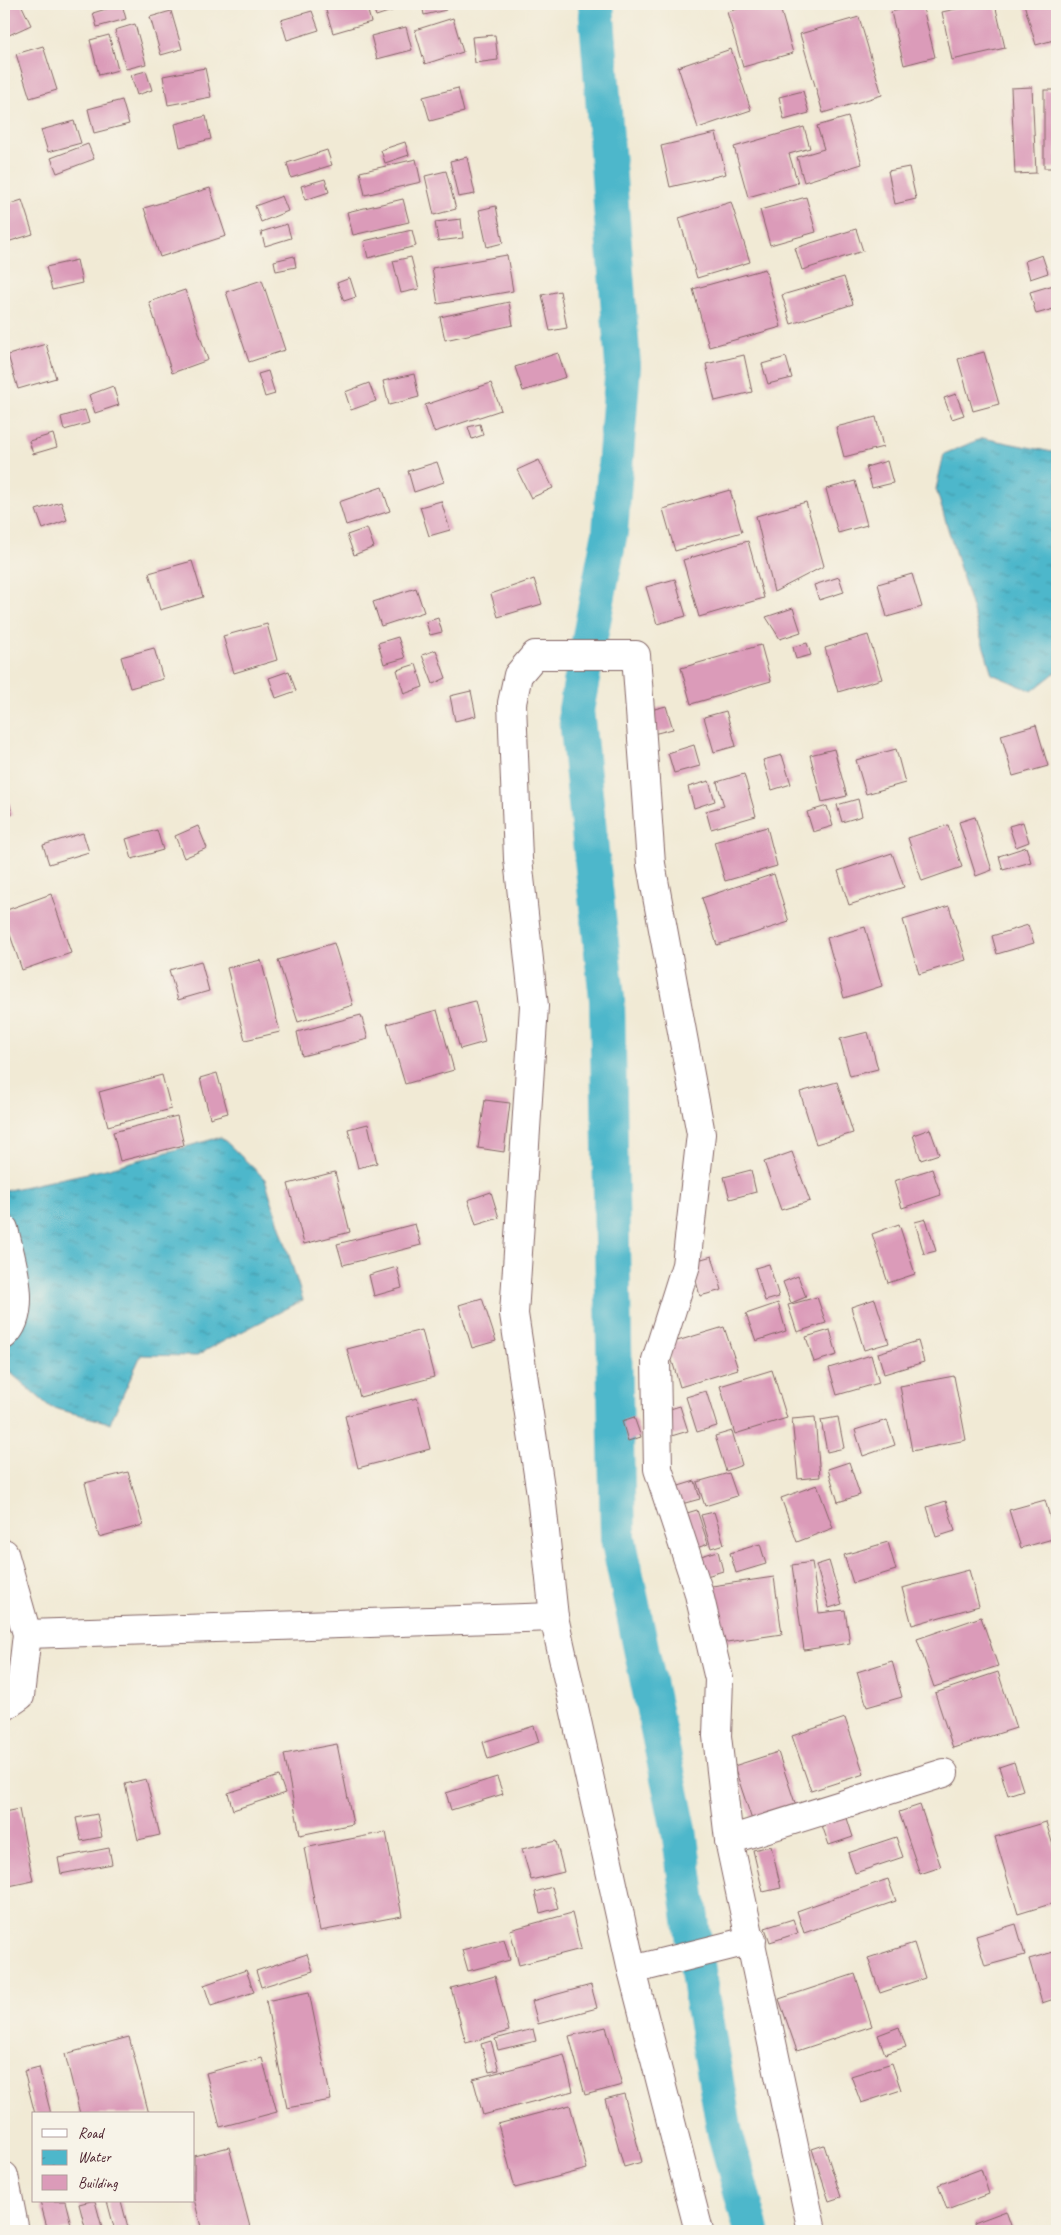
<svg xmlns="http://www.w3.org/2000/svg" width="1061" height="2235" font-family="Caveat,sans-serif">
<defs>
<pattern id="water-ripples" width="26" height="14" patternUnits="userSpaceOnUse" patternTransform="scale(1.25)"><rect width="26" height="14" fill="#4db7cb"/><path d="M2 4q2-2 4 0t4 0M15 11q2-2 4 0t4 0" fill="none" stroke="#4294a5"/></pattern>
</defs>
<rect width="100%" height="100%" fill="#f7f3e8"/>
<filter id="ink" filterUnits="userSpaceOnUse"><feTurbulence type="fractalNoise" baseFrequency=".02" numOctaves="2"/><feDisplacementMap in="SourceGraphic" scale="10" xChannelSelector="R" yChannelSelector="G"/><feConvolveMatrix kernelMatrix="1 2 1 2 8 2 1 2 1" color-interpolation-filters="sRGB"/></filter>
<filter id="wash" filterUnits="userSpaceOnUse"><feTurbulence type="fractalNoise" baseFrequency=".0096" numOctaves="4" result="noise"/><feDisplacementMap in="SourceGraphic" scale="20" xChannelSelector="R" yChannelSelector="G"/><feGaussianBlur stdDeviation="1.12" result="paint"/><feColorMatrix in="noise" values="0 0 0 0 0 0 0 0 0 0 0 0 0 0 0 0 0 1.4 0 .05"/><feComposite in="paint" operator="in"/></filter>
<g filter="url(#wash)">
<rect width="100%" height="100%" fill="#f1ead5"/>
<g fill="url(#water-ripples)" stroke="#4c6b7b">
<path d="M983,438L1057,453V671L1032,691L992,674L936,489L944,454Z"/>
<path d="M221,1137L265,1179L303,1300L195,1356L141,1355L110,1423L50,1407L4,1367V1191L106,1169Z"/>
</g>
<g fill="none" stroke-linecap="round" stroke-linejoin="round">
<path stroke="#4db7cb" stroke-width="36" d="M596,4L623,366L610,532L576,710L607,999L618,1538L679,1830L702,2001L725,2133L752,2231"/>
</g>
<g id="blocks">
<g fill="#db9bb9">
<path d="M13,4H21L31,25L9,35L4,23V8Z"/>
<path d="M122,4L126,19L97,27L93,13Z"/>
<path d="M324,4H366L371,22L333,33Z"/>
<path d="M372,4H413L376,16Z"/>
<path d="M422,4H445L446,10L424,15Z"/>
<path d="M754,4H779L793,53L743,67L727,12Z"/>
<path d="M922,4L935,57L904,65L891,12Z"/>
<path d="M979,4H995L1005,48L952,60L942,12Z"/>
<path d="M1024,4H1057V39L1036,45Z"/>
<path d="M171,11L182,49L161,55L150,17Z"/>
<path d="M312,11L319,30L287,40L281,20Z"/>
<path d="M859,17L882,95L823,113L800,34Z"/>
<path d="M453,18L463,52L425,64L415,30Z"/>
<path d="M135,24L146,64L126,69L115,30Z"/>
<path d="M406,27L412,50L377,59L371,36Z"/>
<path d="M109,35L118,70L99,75L90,40Z"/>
<path d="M495,35L498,60L475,63L472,37Z"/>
<path d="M43,46L57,90L30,98L16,54Z"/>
<path d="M731,49L751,110L698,128L678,67Z"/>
<path d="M205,68L211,97L168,105L163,76Z"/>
<path d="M146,71L152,90L137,95L131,75Z"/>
<path d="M1032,87L1036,173L1015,174L1011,88Z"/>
<path d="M458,88L464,112L430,121L423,97Z"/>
<rect x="1044" y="90" width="13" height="78"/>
<path d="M803,91L809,113L784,120L779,97Z"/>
<path d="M122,100L129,124L94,133L88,109Z"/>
<path d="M206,116L211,139L180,147L175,124Z"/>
<path d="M848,117L862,164L804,182L797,157L824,149L817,126Z"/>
<path d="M74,121L81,143L48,152L41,130Z"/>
<path d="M804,127L810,148L789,154L798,183L748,197L734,147Z"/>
<path d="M716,133L726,174L670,187L661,146Z"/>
<path d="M405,142L409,155L385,163L381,150Z"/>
<path d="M88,144L94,159L57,173L51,158Z"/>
<path d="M327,150L332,165L291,178L287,163Z"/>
<path d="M467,157L475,194L458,197L450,161Z"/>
<path d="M416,159L421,182L365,195L360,172Z"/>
<path d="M909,167L916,199L895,204L888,171Z"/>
<path d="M446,171L456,209L434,215L425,176Z"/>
<path d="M325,179L329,192L305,200L301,186Z"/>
<path d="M210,188L226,236L160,257L144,208Z"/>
<path d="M282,196L288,211L261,222L255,206Z"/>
<path d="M806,197L816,232L770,245L760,210Z"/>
<path d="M403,199L409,222L353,235L347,212Z"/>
<path d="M22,200L33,234L4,243V206Z"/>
<path d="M731,202L750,262L697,278L679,218Z"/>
<path d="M496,206L503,243L487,247L479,210Z"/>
<path d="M461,219L463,238L438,241L435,222Z"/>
<path d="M287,224L291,238L265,246L261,232Z"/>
<path d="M856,229L863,251L802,270L795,248Z"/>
<path d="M412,230L416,246L368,258L364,241Z"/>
<path d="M507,255L513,291L438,304L432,268Z"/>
<path d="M1042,255L1048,273L1030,279L1025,261Z"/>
<path d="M294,256L296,267L276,271L274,261Z"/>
<path d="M411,257L419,289L401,293L393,261Z"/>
<path d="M77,260L82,283L52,290L46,267Z"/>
<path d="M765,269L781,327L709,347L693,289Z"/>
<path d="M844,277L853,304L791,324L782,295Z"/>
<path d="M350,278L356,297L344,301L337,283Z"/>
<path d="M262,280L285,350L249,362L226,292Z"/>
<path d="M1057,284V308L1036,314L1030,292Z"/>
<path d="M185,290L208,360L172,373L149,302Z"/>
<path d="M560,291L567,328L550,331L542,295Z"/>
<path d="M509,302L513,325L445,340L440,317Z"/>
<path d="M46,344L56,378L18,389L8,355Z"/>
<path d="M984,352L999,404L973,411L958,359Z"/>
<path d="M558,353L566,377L523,391L515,367Z"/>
<path d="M744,355L752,392L715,401L706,364Z"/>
<path d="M786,357L792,378L768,384L762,364Z"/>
<path d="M268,371L275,394L265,397L258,374Z"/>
<path d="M414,374L419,397L389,405L383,381Z"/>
<path d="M369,383L376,401L351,410L345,392Z"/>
<path d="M491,383L501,410L434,432L425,405Z"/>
<path d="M113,386L119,405L95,413L89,395Z"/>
<path d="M956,394L964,415L952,419L944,398Z"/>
<path d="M85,410L89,423L64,430L61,417Z"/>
<path d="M876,417L883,447L844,457L836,427Z"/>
<path d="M480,424L483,435L472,439L468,427Z"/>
<path d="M53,434L57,447L33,454L29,441Z"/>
<path d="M539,460L553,488L531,498L517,470Z"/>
<path d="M887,461L893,483L872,488L866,467Z"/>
<path d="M437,462L444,482L414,492L408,471Z"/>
<path d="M855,481L867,525L838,533L826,489Z"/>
<path d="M382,487L390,511L346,525L339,502Z"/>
<path d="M730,490L742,532L675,551L663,509Z"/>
<path d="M441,501L450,530L429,536L420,507Z"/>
<path d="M61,502L67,520L43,529L36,510Z"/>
<path d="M806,502L824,566L774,592L756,516Z"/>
<path d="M367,528L374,547L354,555L347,535Z"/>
<path d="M748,541L764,598L699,617L683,560Z"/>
<path d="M192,561L203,597L160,610L149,573Z"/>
<path d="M912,574L922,607L887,617L878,584Z"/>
<path d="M839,577L844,592L819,600L814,585Z"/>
<path d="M534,579L542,604L498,617L491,594Z"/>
<path d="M675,579L686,616L657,624L646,587Z"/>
<path d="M416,588L424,612L381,626L373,602Z"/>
<path d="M793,608L801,632L780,639L766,617Z"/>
<path d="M438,618L442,632L430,635L426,622Z"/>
<path d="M267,624L277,660L234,673L223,636Z"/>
<path d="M868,635L882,679L838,692L825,648Z"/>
<path d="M398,637L405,658L384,664L378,643Z"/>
<path d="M807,643L811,655L796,659L793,647Z"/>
<path d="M761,645L771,681L691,704L681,668Z"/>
<path d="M154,648L163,679L130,688L121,657Z"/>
<path d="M436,650L446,678L433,684L422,655Z"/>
<path d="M416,664L423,687L404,694L397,670Z"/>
<path d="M289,671L296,691L276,698L269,678Z"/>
<path d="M471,691L476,716L455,721L450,696Z"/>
<path d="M666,706L673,729L653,734L647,711Z"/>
<path d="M726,711L736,746L714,752L704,717Z"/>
<path d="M1036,725L1048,766L1013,776L1001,735Z"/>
<path d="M694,745L700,766L674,773L668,753Z"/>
<path d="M834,749L847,796L822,802L810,755Z"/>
<path d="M896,749L905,783L866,794L856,760Z"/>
<path d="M782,755L791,784L772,790L763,760Z"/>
<path d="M744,774L756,816L711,829L706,811L724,806L717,782Z"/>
<path d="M709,781L715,801L694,808L688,787Z"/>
<path d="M858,799L862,816L842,822L837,805Z"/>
<path d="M9,801L12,815L4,817V802Z"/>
<path d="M827,806L833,826L813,832L807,812Z"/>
<path d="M975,817L992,870L976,876L959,822Z"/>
<path d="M1023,822L1029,842L1016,847L1009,826Z"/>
<path d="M948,825L962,867L922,881L908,838Z"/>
<path d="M198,826L207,848L184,858L175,836Z"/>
<path d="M767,827L777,866L725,881L714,842Z"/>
<path d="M157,830L163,850L132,859L126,839Z"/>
<path d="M83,833L89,852L49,864L43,845Z"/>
<path d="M1026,847L1031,862L1003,870L999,856Z"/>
<path d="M892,853L904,887L849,905L838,871Z"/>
<path d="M774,874L789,922L717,945L702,898Z"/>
<path d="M51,894L71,953L22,970L4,917V911Z"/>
<path d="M949,906L966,960L919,974L903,920Z"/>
<path d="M1028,925L1034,943L997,954L992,936Z"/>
<path d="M865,927L882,986L844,998L827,938Z"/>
<path d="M334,943L353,1005L298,1022L278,960Z"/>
<path d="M261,960L280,1032L245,1040L227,968Z"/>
<path d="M201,961L209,991L178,1000L169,970Z"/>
<path d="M475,1001L485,1042L460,1049L449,1008Z"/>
<path d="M437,1010L454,1070L405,1084L387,1024Z"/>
<path d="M361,1015L368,1039L302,1056L297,1032Z"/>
<path d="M868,1032L878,1069L850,1076L840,1039Z"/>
<path d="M217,1073L228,1113L210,1118L200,1078Z"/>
<path d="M162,1075L171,1109L108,1126L99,1092Z"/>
<path d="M837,1082L853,1133L816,1144L800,1092Z"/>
<path d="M485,1100L510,1103L504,1152L478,1148Z"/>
<path d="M177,1116L184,1145L120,1161L113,1132Z"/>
<path d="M368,1124L377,1163L358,1168L348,1129Z"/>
<path d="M930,1129L939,1154L921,1160L913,1135Z"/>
<path d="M792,1152L810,1201L781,1210L764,1162Z"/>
<path d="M932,1169L941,1195L902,1208L894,1181Z"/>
<path d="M751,1170L756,1192L730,1199L724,1177Z"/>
<path d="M335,1172L350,1232L304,1244L288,1184Z"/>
<path d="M491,1192L499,1218L476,1225L468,1200Z"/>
<path d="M926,1219L936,1251L924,1254L915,1222Z"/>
<path d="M415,1224L421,1245L343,1265L337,1244Z"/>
<path d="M899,1224L915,1274L888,1283L872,1234Z"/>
<path d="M712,1256L722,1290L700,1296L691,1262Z"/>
<path d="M769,1264L779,1297L765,1301L755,1268Z"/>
<path d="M397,1267L402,1288L374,1296L369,1275Z"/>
<path d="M798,1276L806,1297L791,1303L783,1282Z"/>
<path d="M817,1297L826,1323L797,1332L788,1305Z"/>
<path d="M482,1298L496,1341L472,1348L459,1305Z"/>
<path d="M875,1299L889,1343L864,1350L851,1307Z"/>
<path d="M778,1303L786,1331L756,1341L746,1314Z"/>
<path d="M724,1327L738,1369L680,1387L667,1344Z"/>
<path d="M422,1330L434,1377L360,1397L347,1349Z"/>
<path d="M830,1330L837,1355L814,1362L806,1337Z"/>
<path d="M918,1341L924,1362L884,1374L878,1353Z"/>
<path d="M871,1355L879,1383L837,1395L829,1368Z"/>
<path d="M772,1370L787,1418L735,1434L720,1386Z"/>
<path d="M954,1376L966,1440L912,1451L900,1386Z"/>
<path d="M706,1391L717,1426L697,1432L686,1397Z"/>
<path d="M417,1398L430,1449L358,1468L345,1416Z"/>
<path d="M680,1406L688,1431L668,1437L660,1412Z"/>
<path d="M634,1417L641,1437L628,1441L622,1421Z"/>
<path d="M815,1417L820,1477L798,1479L792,1419Z"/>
<path d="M838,1417L844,1448L827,1452L821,1420Z"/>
<path d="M887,1420L895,1445L863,1456L855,1430Z"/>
<path d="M732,1431L742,1465L726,1471L715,1436Z"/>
<path d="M849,1462L860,1495L838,1502L828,1469Z"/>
<path d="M128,1472L143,1525L99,1537L85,1483Z"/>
<path d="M729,1473L737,1496L705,1506L697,1482Z"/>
<path d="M695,1481L700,1499L674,1506L669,1489Z"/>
<path d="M817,1485L833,1528L797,1542L781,1498Z"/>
<path d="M1045,1500L1056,1538L1021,1548L1009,1510Z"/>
<path d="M946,1501L955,1531L936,1537L927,1507Z"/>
<path d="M697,1510L708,1544L688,1551L677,1516Z"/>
<path d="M714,1512L724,1544L711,1548L701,1515Z"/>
<path d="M888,1542L896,1570L853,1583L844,1555Z"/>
<path d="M760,1544L766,1564L736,1573L730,1553Z"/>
<path d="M718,1551L723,1571L700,1578L694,1558Z"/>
<path d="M829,1561L842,1604L829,1608L816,1565Z"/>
<path d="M812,1562L819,1613L845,1610L850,1643L804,1650L792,1565Z"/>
<path d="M969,1570L979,1606L912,1625L902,1588Z"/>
<path d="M774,1577L782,1634L713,1644L705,1587Z"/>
<path d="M981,1617L998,1666L934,1687L917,1639Z"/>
<path d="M892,1661L902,1697L867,1707L857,1672Z"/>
<path d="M998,1672L1016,1728L953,1748L935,1693Z"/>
<path d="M845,1718L864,1774L811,1791L792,1736Z"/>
<path d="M534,1726L539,1742L488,1759L483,1742Z"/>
<path d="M337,1744L353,1824L300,1835L284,1754Z"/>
<path d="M778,1752L797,1809L753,1823L734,1766Z"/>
<path d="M1014,1762L1023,1790L1008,1795L999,1767Z"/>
<path d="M279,1776L285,1793L233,1810L228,1793Z"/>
<path d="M497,1777L503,1794L451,1810L446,1793Z"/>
<path d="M146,1779L160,1835L138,1840L125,1784Z"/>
<path d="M920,1805L941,1867L920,1874L899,1812Z"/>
<path d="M19,1809L33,1881L4,1887V1812Z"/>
<path d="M844,1809L853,1837L829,1845L819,1817Z"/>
<path d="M97,1814L102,1837L81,1841L76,1818Z"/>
<path d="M1046,1822L1057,1859V1902L1018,1914L995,1837Z"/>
<path d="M386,1832L402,1916L320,1931L304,1848Z"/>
<path d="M896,1837L903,1857L855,1873L848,1853Z"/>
<path d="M556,1841L564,1872L531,1880L522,1849Z"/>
<path d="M771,1846L781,1888L763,1892L753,1850Z"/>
<path d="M109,1848L112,1864L61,1874L58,1858Z"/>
<path d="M888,1879L896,1901L804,1933L797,1911Z"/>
<path d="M552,1887L558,1908L540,1913L535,1892Z"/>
<path d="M572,1913L581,1949L519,1965L510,1930Z"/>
<path d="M793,1919L798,1933L770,1942L765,1928Z"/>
<path d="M1016,1924L1025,1955L985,1966L976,1936Z"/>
<path d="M504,1939L510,1960L468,1971L462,1950Z"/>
<path d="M914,1943L925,1978L880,1993L868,1958Z"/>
<path d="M1057,1951V1998L1042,2003L1029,1959Z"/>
<path d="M307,1954L313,1971L261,1987L256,1971Z"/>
<path d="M246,1970L254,1992L211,2006L204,1985Z"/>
<path d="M855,1974L872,2026L797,2051L779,1999Z"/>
<path d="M495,1976L509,2031L466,2043L451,1988Z"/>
<path d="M591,1985L597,2008L538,2024L532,2001Z"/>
<path d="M309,1992L331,2100L287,2108L266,2001Z"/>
<path d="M606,2027L622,2085L585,2095L569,2036Z"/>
<path d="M899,2027L906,2047L885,2054L878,2035Z"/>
<path d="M533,2029L536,2041L498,2050L495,2039Z"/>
<path d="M129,2037L149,2114H80L65,2054Z"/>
<path d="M491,2041L499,2070L489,2072L481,2044Z"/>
<path d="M564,2055L573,2091L483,2115L473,2079Z"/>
<path d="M262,2058L277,2112L220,2127L206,2073Z"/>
<path d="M892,2063L901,2090L861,2103L851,2076Z"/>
<path d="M39,2067L51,2114H35L24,2071Z"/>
<path d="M624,2094L642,2162L624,2167L605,2099Z"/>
<path d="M570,2105L587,2169L515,2188L498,2124Z"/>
<path d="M824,2145L841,2197L829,2201L812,2149Z"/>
<path d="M229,2147L251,2231H202L194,2199V2156Z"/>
<path d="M981,2169L989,2194L947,2210L938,2185Z"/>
<path d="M40,2201H65L72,2228L59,2231H48Z"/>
<path d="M91,2201H95L103,2231H86L79,2204Z"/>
<path d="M107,2201H121L129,2231H115Z"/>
<path d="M1006,2211L1013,2231H977L974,2223Z"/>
<path d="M497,2225L498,2231H477Z"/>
</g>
</g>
</g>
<g filter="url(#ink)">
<use href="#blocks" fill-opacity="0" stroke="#846666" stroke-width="1"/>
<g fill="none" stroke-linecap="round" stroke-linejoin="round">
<defs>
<g id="minor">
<path d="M4,1229C10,1257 30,1312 4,1335"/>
<path d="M4,1553L27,1634L20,1696L4,1707"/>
<path d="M27,1634L554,1617"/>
<path d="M729,1840L944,1773"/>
<path d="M632,1970L752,1940"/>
<path d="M4,2176L15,2231"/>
<path d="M699,2231L632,1970L554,1617L541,1494L514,1314L534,1006L518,859L512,703L518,675L535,655H636L651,864L701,1134L686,1265L656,1360L658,1469L698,1590L719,1679L717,1736L729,1840L812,2231"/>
</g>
</defs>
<use href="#minor" stroke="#846666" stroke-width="30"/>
<use href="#minor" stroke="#fff" stroke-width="28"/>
</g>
</g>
<rect width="1061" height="2235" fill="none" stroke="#f7f3e8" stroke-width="20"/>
<rect x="32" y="2112" width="162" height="90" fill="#f7f3e8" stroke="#b29e9c"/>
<rect x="42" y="2129" width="25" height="8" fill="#ffffff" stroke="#b29e9c"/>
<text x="78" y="2138" font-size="15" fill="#4a1f2b">Road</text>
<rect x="42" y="2150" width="25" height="15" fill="url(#water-ripples)" stroke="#b29e9c"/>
<text x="78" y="2162" font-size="15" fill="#4a1f2b">Water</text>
<rect x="42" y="2175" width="25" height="15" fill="#db9bb9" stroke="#b29e9c"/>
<text x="78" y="2188" font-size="15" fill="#4a1f2b">Building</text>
</svg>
